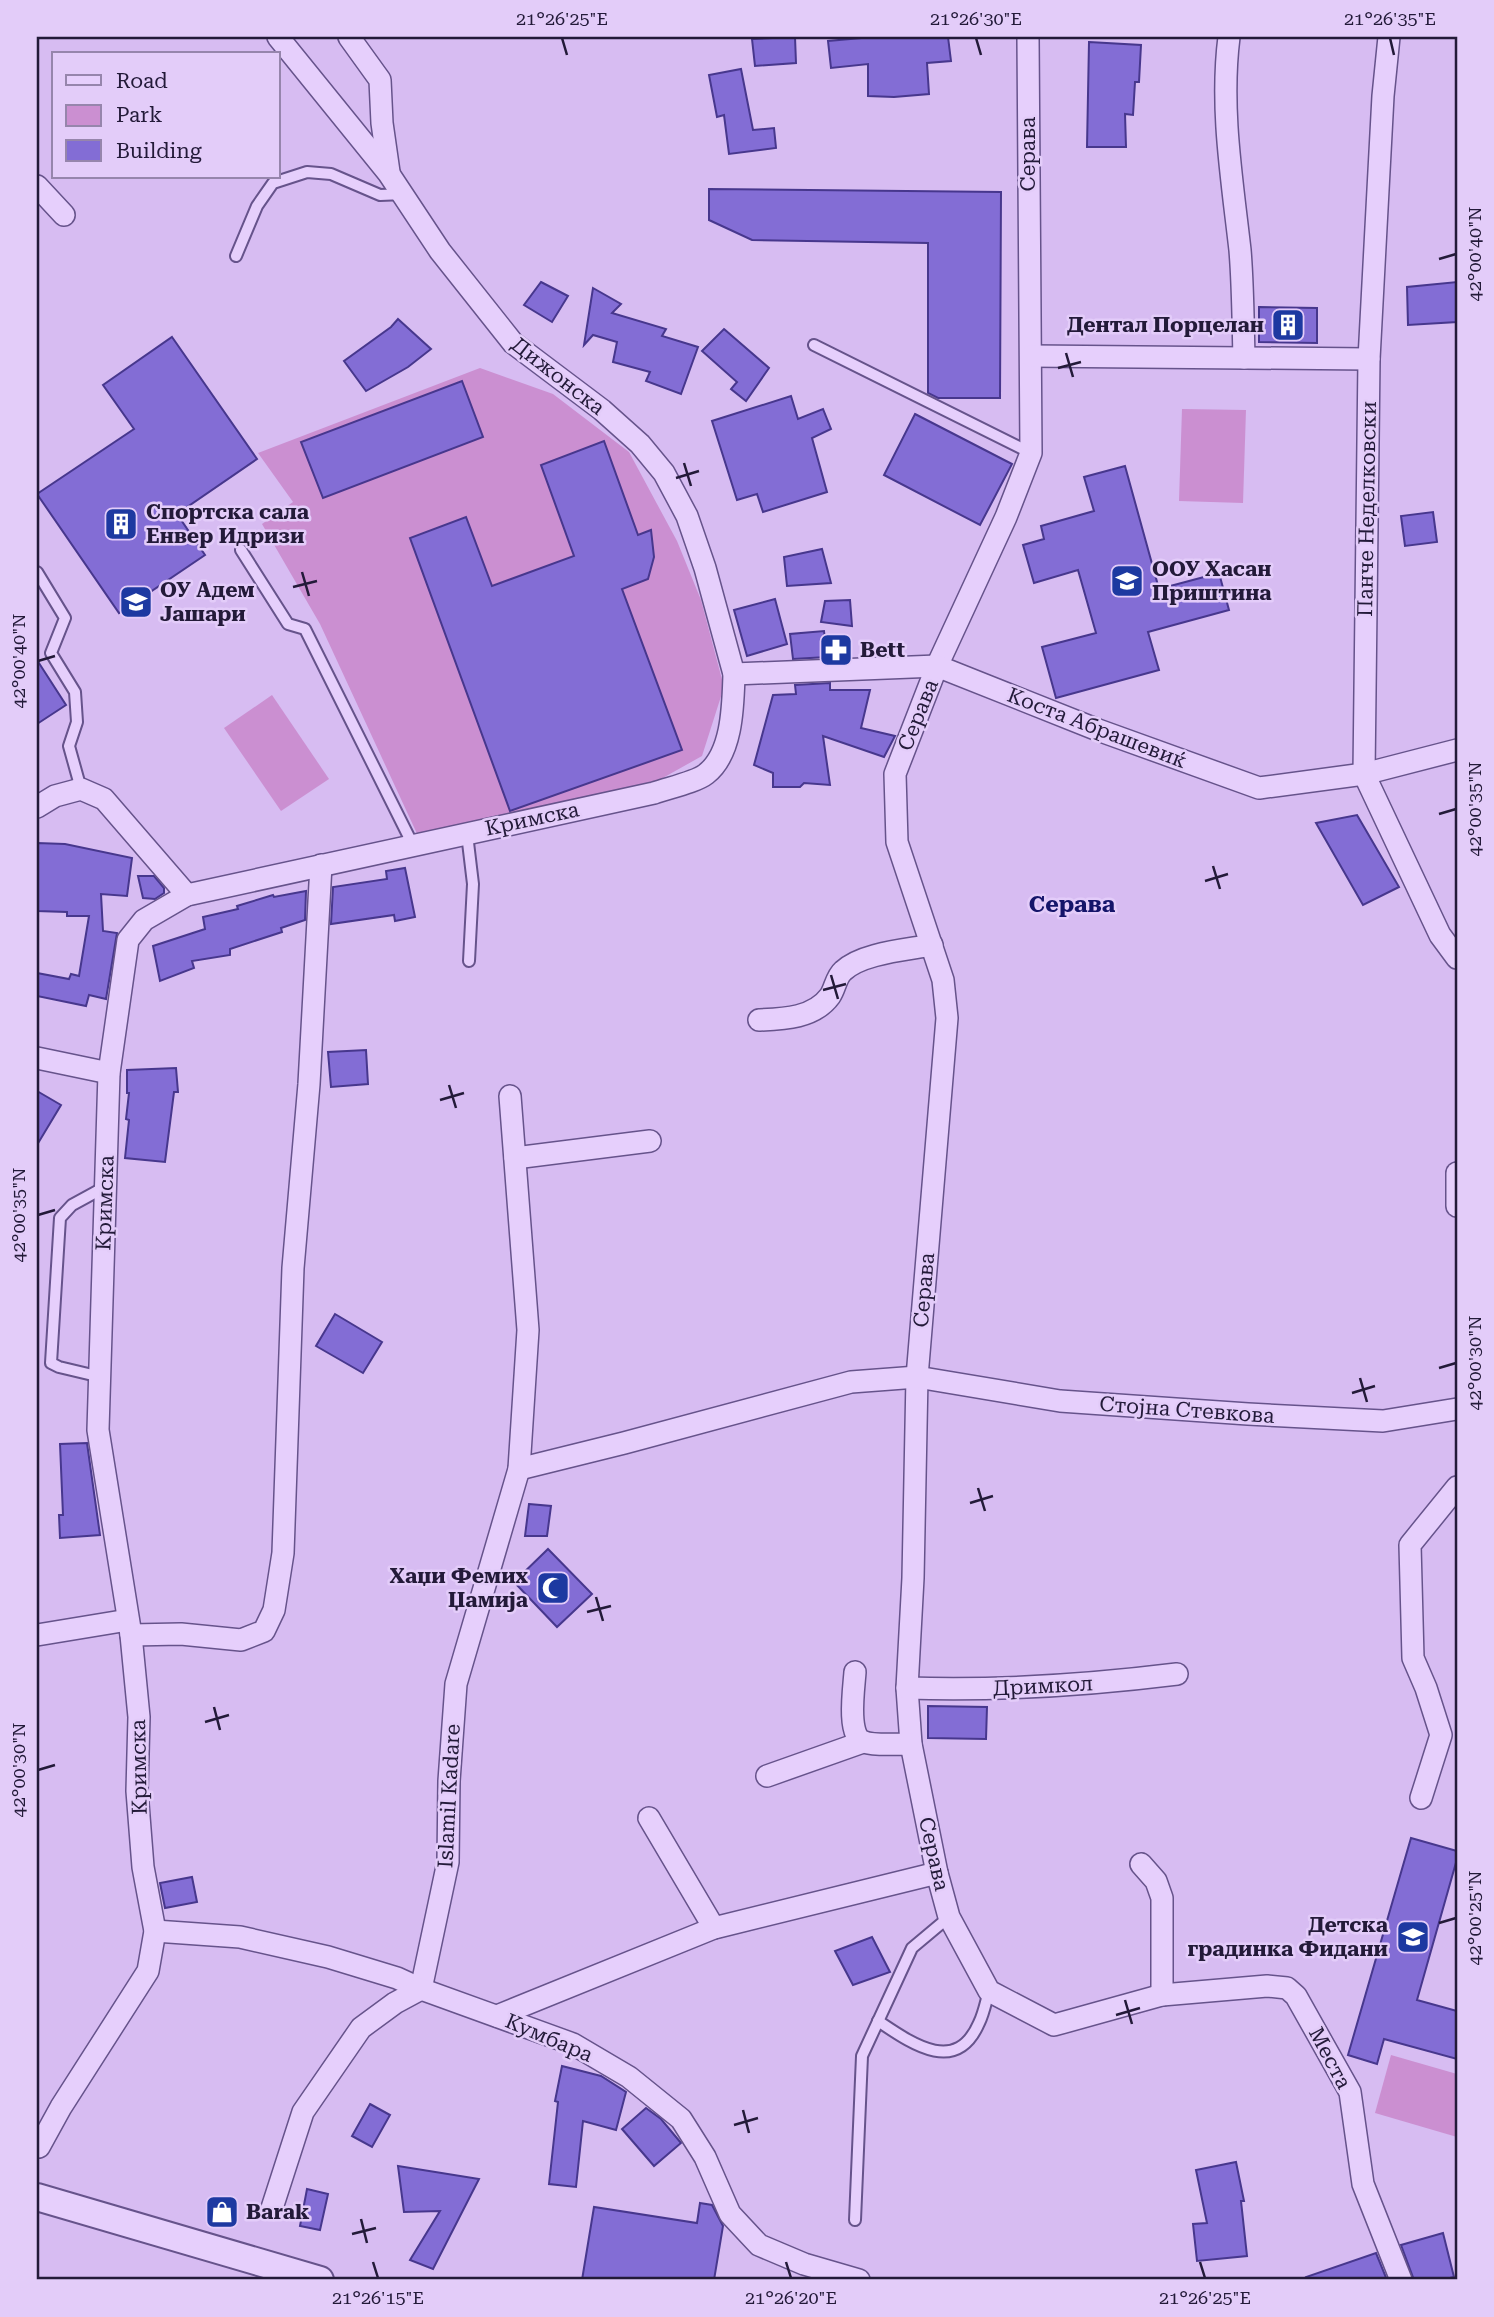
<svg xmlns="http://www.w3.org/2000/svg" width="1494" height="2317" font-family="'Roboto Serif',serif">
<rect width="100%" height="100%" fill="#d7bcf2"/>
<g fill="#cb8fd1">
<path d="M480,368L553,394L629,452L677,541L701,600L724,687L702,756L652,784L419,838L320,624L262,524L293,502L258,453Z"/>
<path d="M1182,409L1246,410L1243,503L1179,501Z"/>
<path d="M272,695L329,779L281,811L224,728Z"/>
<path d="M1391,2055L1457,2074V2137L1375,2113Z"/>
</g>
<g fill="#836dd5" stroke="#47378d" stroke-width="2">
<path d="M795,37L796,63L755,66L752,39Z"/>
<path d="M873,37H948L951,61L927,63L929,94L894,97L868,96V64L831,68L828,41Z"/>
<path d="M1089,42L1141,45L1139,82H1135L1133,115L1125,114L1126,147H1087Z"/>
<path d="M741,69L753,130L774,128L776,148L729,154L724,115L717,117L709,75Z"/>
<path d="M709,189L1001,192L1000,398H938L928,393V243L752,240L709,220Z"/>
<path d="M541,282L568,296L552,322L524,305Z"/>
<path d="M1457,282V322L1408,325L1407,287Z"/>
<path d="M593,288L621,304L612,313L666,329L662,336L698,347L681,394L646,381L650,372L613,362L617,342L593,335L584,345Z"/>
<path d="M1259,307L1317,308V343L1259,342Z"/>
<path d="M398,319L431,349L408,367L366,391L344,361L391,327Z"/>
<path d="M724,329L769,368L746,401L731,389L737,382L702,351Z"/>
<path d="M172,337L257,459L177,514L205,555L119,613L37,494L134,429L103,385Z"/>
<path d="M462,381L483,437L323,498L301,442Z"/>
<path d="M791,396L798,419L823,409L831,429L812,438L827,492L763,512L757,494L737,500L712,421Z"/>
<path d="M915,414L1012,464L980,525L884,475Z"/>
<path d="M604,441L638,535L651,530L654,557L648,579L622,589L682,750L510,811L410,538L466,517L492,586L574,556L541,465Z"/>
<path d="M1125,466L1159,589L1219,573L1229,610L1148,632L1159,670L1056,698L1042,647L1096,633L1078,570L1034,583L1023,545L1044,539L1041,526L1094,511L1084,477Z"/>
<path d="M1433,512L1437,542L1405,546L1401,516Z"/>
<path d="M822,549L831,583L787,586L784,557Z"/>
<path d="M775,599L787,644L747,656L734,610Z"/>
<path d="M850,600L852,626L821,622L825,601Z"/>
<path d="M824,631L827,657L793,659L790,634Z"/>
<path d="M37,660L66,705L37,724Z"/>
<path d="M830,683V690H870L861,728L895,736L884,757L823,736L830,785L804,783L800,787H773V773L754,765L773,695L796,694L795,685Z"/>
<path d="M1357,815L1399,887L1363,905L1316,823Z"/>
<path d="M37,843L65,844L132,858L127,896L101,894L103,931L117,933L106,999L89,995L86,1006L37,996V973L69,979L71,974L79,976L89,916H67V912L37,911Z"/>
<path d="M405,868L415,917L395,921L394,915L331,924L333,887L387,879L386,871Z"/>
<path d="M138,876H154L164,888V893L155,899L143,898Z"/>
<path d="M306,891L305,920L281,928L282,932L230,949V955L192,961L194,968L160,981L153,946L205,929L203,917L238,909L237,906L273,895L274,897Z"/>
<path d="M366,1050L368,1084L331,1087L328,1052Z"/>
<path d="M176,1068L178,1092H174L165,1162L125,1158L129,1120L126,1119L129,1093H127V1070Z"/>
<path d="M37,1091L61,1105L37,1145Z"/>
<path d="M335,1314L382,1342L363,1373L316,1346Z"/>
<path d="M87,1443L100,1535L60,1538L59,1515H63L60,1444Z"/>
<path d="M529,1504L551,1506L547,1536H525Z"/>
<path d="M548,1549L592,1594L557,1627L514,1582Z"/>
<path d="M928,1706L987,1707L986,1739L928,1738Z"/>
<path d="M1411,1838L1457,1851V1859L1417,2000L1457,2011V2059L1384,2039L1377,2064L1348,2055Z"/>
<path d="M192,1877L197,1902L165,1908L160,1883Z"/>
<path d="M872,1937L890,1972L853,1985L835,1951Z"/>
<path d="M562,2066L601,2076L626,2092L616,2130L583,2121L576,2187L549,2184L558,2102L555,2101Z"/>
<path d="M370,2104L390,2115L372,2147L352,2136Z"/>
<path d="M646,2108L661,2119L681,2143L654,2166L622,2129Z"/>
<path d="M1236,2162L1244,2201H1241L1247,2256L1197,2261L1193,2224L1207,2223L1196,2170Z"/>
<path d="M398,2166L479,2179L433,2269L410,2260L440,2211L404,2212Z"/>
<path d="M307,2189L328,2194L320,2230L300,2226Z"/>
<path d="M700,2203L712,2205L723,2226L714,2280H582L594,2207L697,2223Z"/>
<path d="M1443,2233L1454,2277L1441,2280H1414L1401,2245Z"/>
<path d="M1376,2253L1387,2280H1307L1306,2277Z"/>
</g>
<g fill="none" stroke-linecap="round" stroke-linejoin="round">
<defs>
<g id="service">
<path d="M236,256L257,206L273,183L307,172L331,174L380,195L404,194"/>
<path d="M814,345L1031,453"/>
<path d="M241,550L288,624L305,629L413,845"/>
<path d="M37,572L65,618L51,653L75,692L77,722L69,746L81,789"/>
<path d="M467,834L473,884L469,961"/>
<path d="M101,1377L59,1367L51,1363L60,1218L72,1205L105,1187"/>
<path d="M878,2021C911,2043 956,2076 979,2023C984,2013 986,2001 989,1991"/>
<path d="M855,2220L862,2056L912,1948L949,1917"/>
</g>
<g id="minor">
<path d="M349,37L380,80L382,123L389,172"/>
<path d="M1028,37L1031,453L1006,517L937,666L895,774L897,842L943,980L947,1018L917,1377L913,1578L907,1688L911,1744L937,1873L949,1917L989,1991L1054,2025L1162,1995L1267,1986L1287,1988L1296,1996L1350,2092L1363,2184L1401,2280"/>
<path d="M1229,37C1220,108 1232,179 1240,250C1243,286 1243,322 1244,358"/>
<path d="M1389,37L1383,96L1369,359L1364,774L1440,935L1457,958"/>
<path d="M37,186L64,215"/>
<path d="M1031,356L1369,359"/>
<path d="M734,674L937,666L1098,730L1259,788L1364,774L1457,750"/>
<path d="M37,807L55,796L81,789L104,799L187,895"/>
<path d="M759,1020C784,1019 814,1018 830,996C835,989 836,977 843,971C862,953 906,950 932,945"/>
<path d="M37,1058L109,1073"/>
<path d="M515,1158L650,1141"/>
<path d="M1457,1173V1206"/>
<path d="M519,1469L624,1443L851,1382L917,1377L1060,1401L1248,1414L1383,1421L1457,1409"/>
<path d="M37,1635L128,1620"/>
<path d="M131,1635L181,1634L241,1640L264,1631L274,1610L283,1553L293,1268L309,1084L321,865"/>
<path d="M855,1672C854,1687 847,1734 862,1741C871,1746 899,1744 911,1744"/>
<path d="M907,1688C997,1691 1088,1685 1177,1674"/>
<path d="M767,1776L863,1742"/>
<path d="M1421,1798L1441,1735L1426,1688L1413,1658L1410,1545L1457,1487"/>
<path d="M649,1818L714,1928"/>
<path d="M1141,1864L1156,1881L1162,1898V1995"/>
<path d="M155,1931L240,1937L328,1957L397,1978L421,1989L573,2044L629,2077L681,2119L705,2157L730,2214L759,2245L804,2264L859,2280"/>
<path d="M421,1989L448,1862L449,1781L456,1684L519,1469L528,1330L510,1096"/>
<path d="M497,2016L714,1928L937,1873"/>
<path d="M39,2147L61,2107L148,1971L155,1931L143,1867L137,1791L139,1717L131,1635L98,1430L109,1073L128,940L144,920L187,895L654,793C668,788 696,782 706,774C733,753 733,704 734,674L705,568L687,516L664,473L640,444L602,410L513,343L440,251L389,174L278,37"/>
<path d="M272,2208L303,2112L361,2028L395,2003L421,1989"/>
</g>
<path id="tertiary" d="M37,2197L320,2280"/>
</defs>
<use href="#service" stroke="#66538b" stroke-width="14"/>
<use href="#minor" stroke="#66538b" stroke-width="24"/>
<use href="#tertiary" stroke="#66538b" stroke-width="30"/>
<use href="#service" stroke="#e6cffc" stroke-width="10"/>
<use href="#minor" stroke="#e6cffc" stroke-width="21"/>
<use href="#tertiary" stroke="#e6cffc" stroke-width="26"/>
</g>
<path fill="none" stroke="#231a39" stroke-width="2.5" d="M562,38L567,55M976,38L981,55M1390,38L1394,55M1439,259L1456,254M1066,353L1073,377M1058,368L1081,362M684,463L691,486M676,478L699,471M302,572L309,596M293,587L317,581M38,661L55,656M1439,814L1456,809M1213,866L1220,889M1205,881L1228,874M831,975L838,999M823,990L846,984M449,1085L456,1108M440,1100L464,1093M38,1215L55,1210M1439,1368L1456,1363M1360,1378L1367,1402M1352,1393L1375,1386M978,1488L985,1511M970,1503L993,1496M596,1597L603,1621M587,1612L611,1606M214,1707L220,1730M205,1722L229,1715M38,1770L55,1765M1439,1923L1456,1918M1125,2000L1132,2024M1116,2015L1140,2008M743,2110L749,2133M734,2125L758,2118M361,2219L367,2243M352,2234L376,2228M373,2262L378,2278M786,2262L791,2278M1200,2262L1205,2278"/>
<defs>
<symbol id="building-square" viewBox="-11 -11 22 22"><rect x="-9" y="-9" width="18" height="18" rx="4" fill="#1d39a1" stroke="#e3ccf9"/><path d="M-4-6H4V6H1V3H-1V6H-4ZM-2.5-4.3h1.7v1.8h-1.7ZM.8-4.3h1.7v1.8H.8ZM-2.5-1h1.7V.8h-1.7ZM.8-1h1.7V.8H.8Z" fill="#fff"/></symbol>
<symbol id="school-square" viewBox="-11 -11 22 22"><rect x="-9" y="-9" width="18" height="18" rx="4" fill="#1d39a1" stroke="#e3ccf9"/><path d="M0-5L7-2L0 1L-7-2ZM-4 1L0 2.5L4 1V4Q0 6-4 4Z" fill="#fff"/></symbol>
<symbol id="pharmacy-square" viewBox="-11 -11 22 22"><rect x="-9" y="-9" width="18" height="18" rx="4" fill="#1d39a1" stroke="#e3ccf9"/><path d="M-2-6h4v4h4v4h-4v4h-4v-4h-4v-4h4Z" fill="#fff"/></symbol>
<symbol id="mosque-square" viewBox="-11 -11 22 22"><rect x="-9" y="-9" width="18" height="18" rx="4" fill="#1d39a1" stroke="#e3ccf9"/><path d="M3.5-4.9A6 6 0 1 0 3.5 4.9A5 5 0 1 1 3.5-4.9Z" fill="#fff"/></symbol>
<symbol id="shop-square" viewBox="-11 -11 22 22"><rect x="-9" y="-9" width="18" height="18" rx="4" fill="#1d39a1" stroke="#e3ccf9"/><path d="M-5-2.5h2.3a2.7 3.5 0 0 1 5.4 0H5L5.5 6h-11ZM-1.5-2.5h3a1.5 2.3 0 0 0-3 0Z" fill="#fff"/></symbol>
</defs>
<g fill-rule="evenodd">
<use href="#building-square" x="1269" y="306" width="38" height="38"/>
<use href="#building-square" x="102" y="505" width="38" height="38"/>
<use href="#school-square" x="1108" y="562" width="38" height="38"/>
<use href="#school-square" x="117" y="583" width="38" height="38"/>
<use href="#pharmacy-square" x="817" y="631" width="38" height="38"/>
<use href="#mosque-square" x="534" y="1569" width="38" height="38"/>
<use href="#school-square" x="1394" y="1918" width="38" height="38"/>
<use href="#shop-square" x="203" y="2193" width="38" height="38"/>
</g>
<g text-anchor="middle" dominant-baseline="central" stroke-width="5" stroke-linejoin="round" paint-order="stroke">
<g font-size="21" fill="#231a39" stroke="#e3ccf9">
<text transform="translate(1028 154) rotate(-90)">Серава</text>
<text transform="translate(558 376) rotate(38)">Дижонска</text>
<text transform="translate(1367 509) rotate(-89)">Панче Неделковски</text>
<text transform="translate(918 715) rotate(-68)">Серава</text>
<text transform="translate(1097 728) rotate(21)">Коста Абрашевиќ</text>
<text transform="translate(532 819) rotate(-12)">Кримска</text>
<text transform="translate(105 1203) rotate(-88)">Кримска</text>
<text transform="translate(924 1290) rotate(-85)">Серава</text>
<text transform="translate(1187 1410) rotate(4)">Стојна Стевкова</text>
<text transform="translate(1043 1686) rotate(-3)">Дримкол</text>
<text transform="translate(139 1767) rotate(-91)">Кримска</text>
<text transform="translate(449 1796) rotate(-87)">Islamil Kadare</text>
<text transform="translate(934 1854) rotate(77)">Серава</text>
<text transform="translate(549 2038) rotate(23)">Кумбара</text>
<text transform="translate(1330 2058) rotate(62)">Места</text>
</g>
<g font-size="21" font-weight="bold" fill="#231a39" stroke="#e3ccf9" text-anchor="start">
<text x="1264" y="325" text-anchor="end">Дентал Порцелан</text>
<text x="146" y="512">Спортска сала<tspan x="146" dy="24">Енвер Идризи</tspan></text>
<text x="1152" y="569">ООУ Хасан<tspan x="1152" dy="24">Приштина</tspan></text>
<text x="160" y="590">ОУ Адем<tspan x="160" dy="24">Јашари</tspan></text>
<text x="860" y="650">Bett</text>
<text x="528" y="1576" text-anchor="end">Хаџи Фемих<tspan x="528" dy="24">Џамија</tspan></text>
<text x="1388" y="1925" text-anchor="end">Детска<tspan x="1388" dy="24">градинка Фидани</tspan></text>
<text x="246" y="2212">Barak</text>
</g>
<g font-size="23" font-weight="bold" fill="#15156a" stroke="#e3ccf9">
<text x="1072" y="904">Серава</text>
</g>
</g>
<rect width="1494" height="2317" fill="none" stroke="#e3ccf9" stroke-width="77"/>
<rect x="52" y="52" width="228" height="126" fill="#e3ccf9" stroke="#9685ac" stroke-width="2"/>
<rect x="66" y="75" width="35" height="10" fill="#e6cffc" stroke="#9685ac" stroke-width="2"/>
<text x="116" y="88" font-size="21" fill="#231a39">Road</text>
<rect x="66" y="105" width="35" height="21" fill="#cb8fd1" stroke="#9685ac" stroke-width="2"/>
<text x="116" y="122" font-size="21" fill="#231a39">Park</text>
<rect x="66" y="140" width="35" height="21" fill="#836dd5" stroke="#9685ac" stroke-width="2"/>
<text x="116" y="158" font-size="21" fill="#231a39">Building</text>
<rect x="38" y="38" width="1418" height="2240" fill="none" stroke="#231a39" stroke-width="2.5"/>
<g font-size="18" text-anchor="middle" fill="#231a39">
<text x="562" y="25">21°26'25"E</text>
<text x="976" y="25">21°26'30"E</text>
<text x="1390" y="25">21°26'35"E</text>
<text transform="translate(1475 254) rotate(-90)" y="6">42°00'40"N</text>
<text transform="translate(19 661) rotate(-90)" y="6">42°00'40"N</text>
<text transform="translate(1475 809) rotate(-90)" y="6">42°00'35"N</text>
<text transform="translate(19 1215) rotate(-90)" y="6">42°00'35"N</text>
<text transform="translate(1475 1363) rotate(-90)" y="6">42°00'30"N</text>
<text transform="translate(19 1770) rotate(-90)" y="6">42°00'30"N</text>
<text transform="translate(1475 1918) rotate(-90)" y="6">42°00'25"N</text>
<text x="378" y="2304">21°26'15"E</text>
<text x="791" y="2304">21°26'20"E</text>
<text x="1205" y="2304">21°26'25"E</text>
</g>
</svg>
